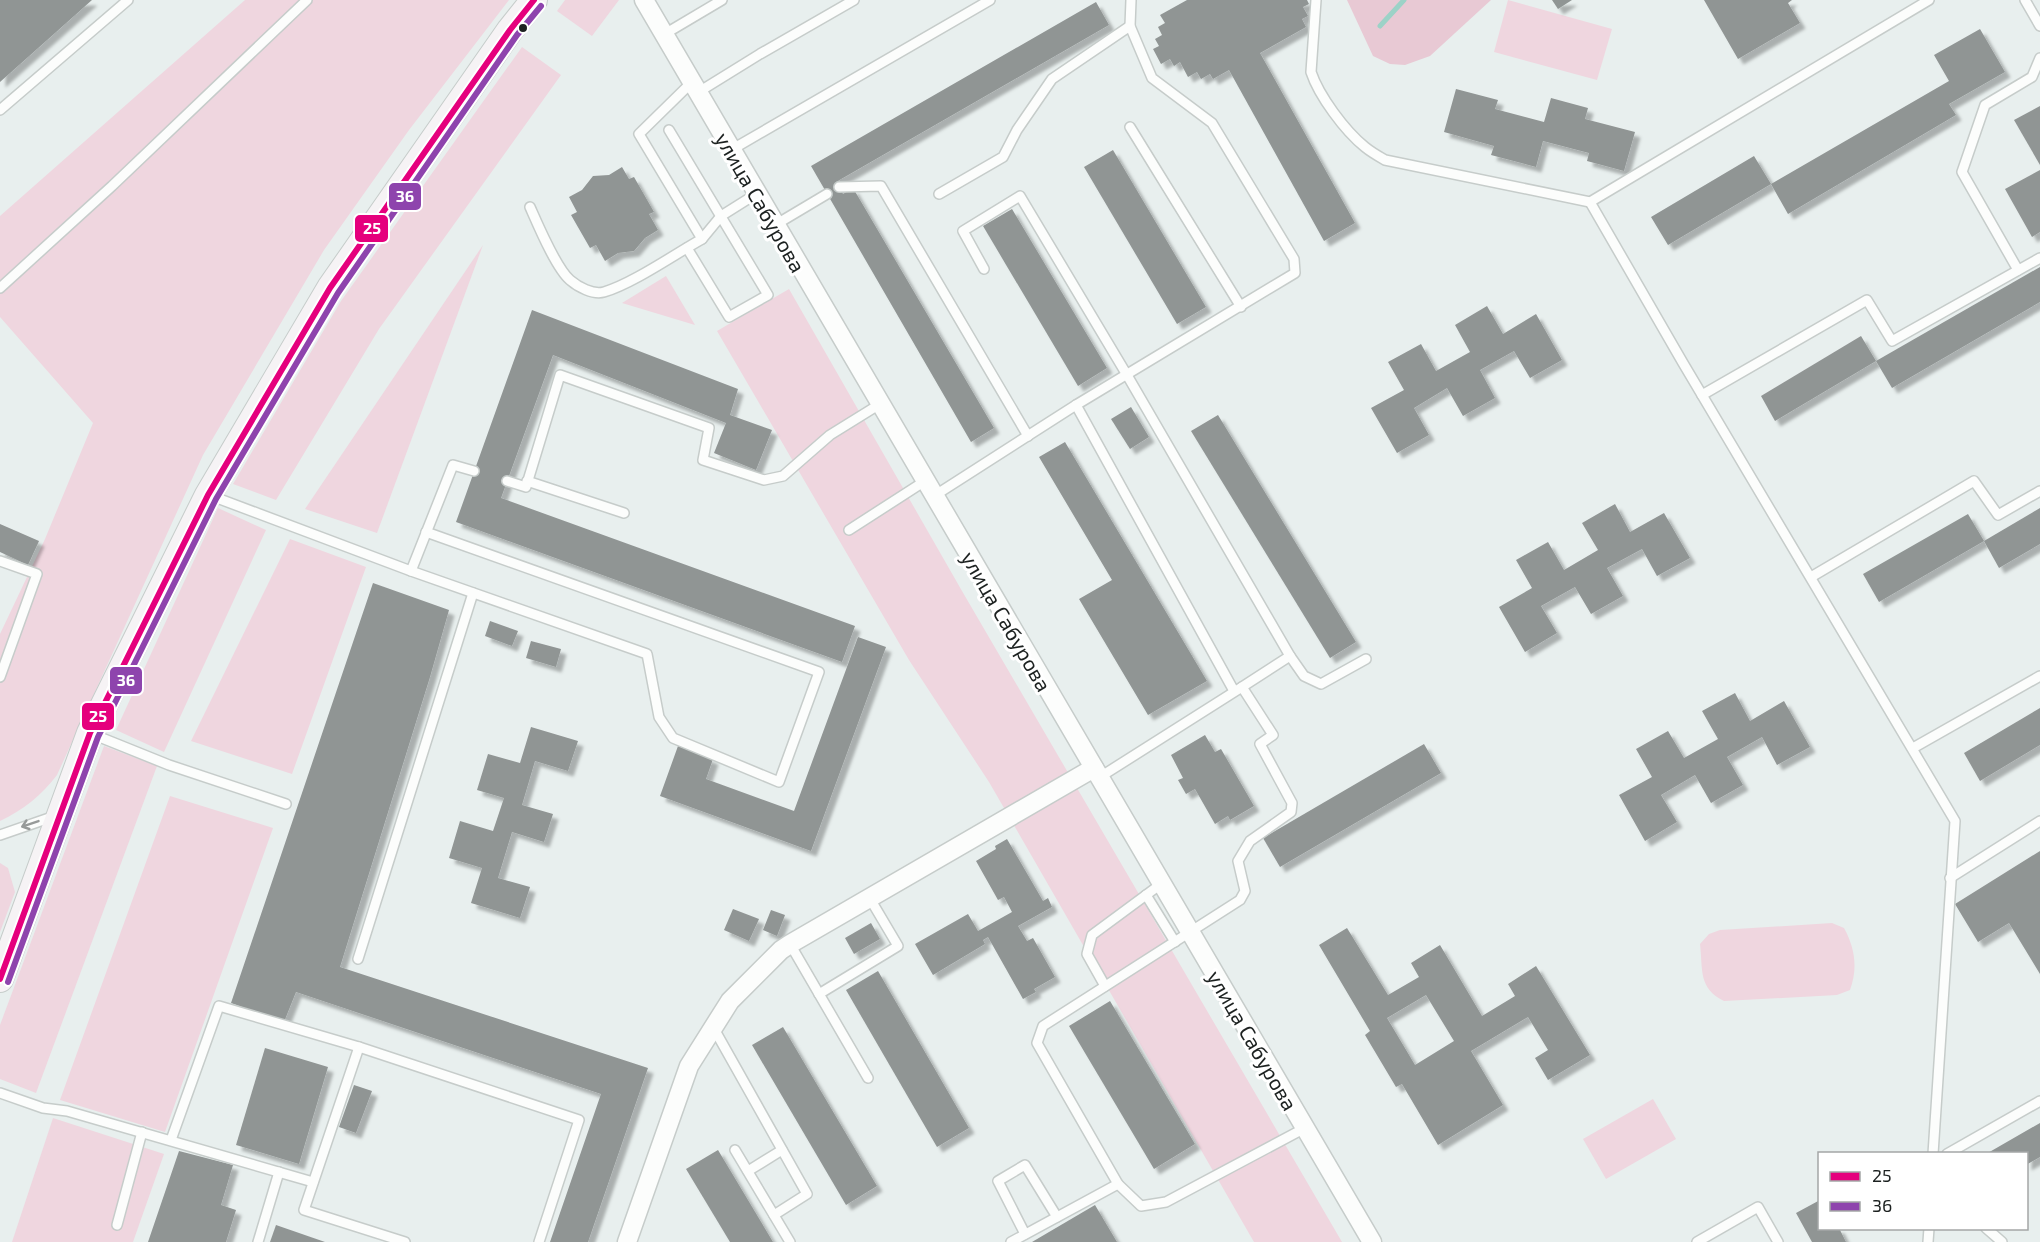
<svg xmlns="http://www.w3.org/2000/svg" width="2040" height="1242" font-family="'Exo 2',sans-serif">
<defs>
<filter id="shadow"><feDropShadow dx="5.5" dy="5.5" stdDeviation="1.5" flood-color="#0004"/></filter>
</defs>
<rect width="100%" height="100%" fill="#e8efee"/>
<g fill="#efd6df">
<path d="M245,0H509L409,130L324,250L203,455L57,775C42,795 23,810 0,821V634L45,539L93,423L0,317V216Z"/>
<path d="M565,0H619L592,36L557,11Z"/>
<path d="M1508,0L1612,29L1597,80L1494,52Z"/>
<path d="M522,47L561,75L379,329L276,500L233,484L341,301Z"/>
<path d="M483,245L377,533L305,509Z"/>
<path d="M666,276L695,325L622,303Z"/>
<path d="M789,289L962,591L1342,1242H1254L989,782L909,660L717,331Z"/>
<path d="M218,508L266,530L164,752L116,730Z"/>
<path d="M290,539L366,567L292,774L191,741Z"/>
<path d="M104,746L157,766L36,1093L0,1079V1025Z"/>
<path d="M170,796L273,828L165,1132L60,1100Z"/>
<path d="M0,863L8,868L15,892L0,932Z"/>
<path d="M1832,923L1844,928C1855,948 1858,968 1850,990L1837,995L1724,1001C1698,988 1703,970 1700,944L1709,934L1720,930Z"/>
<path d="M1653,1099L1676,1139L1606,1179L1583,1139Z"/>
<path d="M53,1118L164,1154L133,1242H12Z"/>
</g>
<path fill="#e8c9d4" d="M1347,0H1491L1430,56L1405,65L1390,64L1373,56Z"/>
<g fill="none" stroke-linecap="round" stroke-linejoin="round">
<path stroke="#9cd2c7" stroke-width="5" d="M1380,26L1404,0"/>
</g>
<g fill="#909594" fill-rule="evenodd" filter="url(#shadow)">
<path d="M0,0H92L0,82Z"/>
<path d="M1187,0H1307L1309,4L1303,7L1308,16L1302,19L1306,27L1260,53L1355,223L1324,241L1229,70L1213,79L1210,74L1201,79L1197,72L1188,77L1180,62L1174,66L1170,59L1161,64L1153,49L1159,46L1155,39L1162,35L1158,27L1165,23L1160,15Z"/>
<path d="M1552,0H1572L1558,9Z"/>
<path d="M1704,0H1792L1788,3L1800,23L1738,59Z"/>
<path d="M1096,2L1109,25L836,182L843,194L853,188L994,428L971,442L811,166Z"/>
<path d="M1980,29L2005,72L1949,104L1956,115L1788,214L1771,184L1668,245L1651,217L1754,156L1771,184L1949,81L1934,55Z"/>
<path d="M1456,89L1498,100L1495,109L1544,122L1551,98L1588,108L1585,119L1635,132L1624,171L1587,161L1589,153L1543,141L1536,167L1491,155L1494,146L1444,132Z"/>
<path d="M2040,106V165L2014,120Z"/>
<path d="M1113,150L1206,307L1177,324L1084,167Z"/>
<path d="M622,167L629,179L634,177L654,212L649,214L658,230L645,238L634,251L618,253L605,261L596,245L590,248L571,215L577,212L569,197L582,190L593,176L609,175Z"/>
<path d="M2040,170V232L2032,237L2005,189Z"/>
<path d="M1012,209L1107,368L1078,386L983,226Z"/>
<path d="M2040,267V302L1892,388L1876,361Z"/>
<path d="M1487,306L1503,334L1536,314L1562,360L1530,378L1514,351L1480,370L1495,398L1463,416L1447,388L1414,408L1429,435L1397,453L1371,408L1404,390L1388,362L1421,344L1436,371L1470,352L1455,325Z"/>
<path d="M532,310L738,389L730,415L772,430L756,470L714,453L726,423L553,355L501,498L855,626L842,662L456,522Z"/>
<path d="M1861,336L1876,361L1775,421L1761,396Z"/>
<path d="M1131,407L1149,437L1130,449L1111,419Z"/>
<path d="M1218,415L1356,642L1330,658L1191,431Z"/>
<path d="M1065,442L1207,681L1148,715L1079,599L1112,580L1039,457Z"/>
<path d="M1615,504L1630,532L1664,513L1690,558L1657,576L1642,549L1607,568L1623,596L1591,614L1575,587L1541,606L1557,633L1525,652L1499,607L1532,588L1516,560L1548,542L1564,570L1598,550L1582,523Z"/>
<path d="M2040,508V544L1999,568L1984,541Z"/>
<path d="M1968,514L1984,541L1879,602L1863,574Z"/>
<path d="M0,524L39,541L28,565L0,552Z"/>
<path d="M373,583L449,610L430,677L340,967L648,1068L588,1242H550L601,1094L296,992L284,1022L231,1003Z"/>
<path d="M490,621L518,631L512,646L485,636Z"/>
<path d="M858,637L886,647L811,851L660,796L678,746L713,759L706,779L794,811Z"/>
<path d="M531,641L561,649L556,667L526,658Z"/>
<path d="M1735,693L1750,721L1784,701L1810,747L1777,765L1762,737L1727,757L1743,785L1711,803L1695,775L1661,795L1677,822L1645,841L1619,795L1652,777L1636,749L1668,731L1684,758L1718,739L1702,711Z"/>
<path d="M2040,708V745L1980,781L1964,753Z"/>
<path d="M531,727L578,741L568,771L535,761L522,805L553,814L544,842L512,832L498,878L530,887L520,918L471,903L482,868L449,858L460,821L493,831L504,798L477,790L488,754L520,763Z"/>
<path d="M1205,735L1215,752L1221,749L1254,806L1230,820L1228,816L1215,824L1195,789L1186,794L1178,780L1183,778L1171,755Z"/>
<path d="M1424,744L1441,773L1280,867L1263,838Z"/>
<path d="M1007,839L1043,901L1048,898L1052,907L1018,926L1027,941L1033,938L1055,977L1034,989L1036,992L1023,999L988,937L983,940L985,944L933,975L915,944L968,914L978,931L1012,912L1004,897L998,900L976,861L996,849L995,846Z"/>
<path d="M2040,851V974L2009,923L1978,942L1955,904Z"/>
<path d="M733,909L759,919L749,941L724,930Z"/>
<path d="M771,910L785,915L777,936L763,930Z"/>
<path d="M871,923L880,939L854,954L845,938Z"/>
<path d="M1347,928L1388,995L1419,977L1411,963L1440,945L1482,1016L1515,996L1508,984L1536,966L1590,1055L1548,1080L1535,1058L1548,1050L1528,1017L1471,1051L1503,1105L1438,1145L1402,1084L1396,1087L1365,1035L1370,1031L1319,945ZM1426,995L1454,1041L1415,1065L1387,1018Z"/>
<path d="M878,971L969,1128L937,1147L846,990Z"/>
<path d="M1110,1001L1195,1144L1154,1169L1069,1026Z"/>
<path d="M783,1027L877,1186L846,1205L752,1045Z"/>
<path d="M265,1048L328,1067L299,1164L236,1145Z"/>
<path d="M354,1085L372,1091L356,1133L339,1127Z"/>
<path d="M2040,1123V1157L2026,1165V1154H1986Z"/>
<path d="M718,1150L773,1242H730L686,1169Z"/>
<path d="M179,1151L233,1165L221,1205L236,1210L226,1242H148Z"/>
<path d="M1820,1200V1228H1839L1846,1242H1812L1796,1213Z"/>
<path d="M1095,1205L1117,1242H1032Z"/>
<path d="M276,1225L325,1242H270Z"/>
</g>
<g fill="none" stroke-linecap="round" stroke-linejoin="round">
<defs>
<g id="lane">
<path d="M1316,0L1311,72C1319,96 1345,131 1365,147C1371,152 1378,156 1385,160L1590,202L1929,0"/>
<path d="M2025,0L2040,26"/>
<path d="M663,35L722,0"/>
<path d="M697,93L760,54L854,0"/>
<path d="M0,110L128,0"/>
<path d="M1130,127L1241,307"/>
<path d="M669,130L768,295L729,317L687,248"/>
<path d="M731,150L990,0"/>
<path d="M839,187L881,186L1028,436"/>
<path d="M939,194L1003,157L1017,130L1052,79L1130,26"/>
<path d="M1590,202L1683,363L1955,821L1933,1154"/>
<path d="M530,207C538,225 556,268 570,280C578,287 593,295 604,292C632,284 675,254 702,239L639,134L691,83"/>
<path d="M775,225L827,194"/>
<path d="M702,239L721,216L756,194"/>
<path d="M984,269L963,231L1020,196L1127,375L1290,656L1242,687"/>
<path d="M2018,270L1962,172L1985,105L2032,77L2040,58"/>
<path d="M0,288L112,186L307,0"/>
<path d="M1702,395L1867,300L1892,341L2040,258"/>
<path d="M1076,405L1234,691"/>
<path d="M507,481L526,487L560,375L709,428L703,460L764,480L783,476L830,435L880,404"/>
<path d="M527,481L624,513"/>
<path d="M209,495L411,571L647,654L659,717L673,738L779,782L819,672L426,532"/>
<path d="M934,496L1076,405L1295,273L1294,259L1212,123L1152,78L1130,26L1131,0"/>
<path d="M849,530L925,481"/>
<path d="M0,561L37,574L0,677"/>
<path d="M411,571L453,465L474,471"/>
<path d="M1811,577L1974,481L1998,515L2040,491"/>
<path d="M1290,656L1304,676L1321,684L1366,659"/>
<path d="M92,734L169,765L286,804"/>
<path d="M1913,748L2040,676"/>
<path d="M1100,777L1242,687L1273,735L1260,744L1292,803L1291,812L1250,841L1238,861L1245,891L1240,900L1043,1026L1037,1043L1118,1184"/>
<path d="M0,835L55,816"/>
<path d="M1950,878L2040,821"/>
<path d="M1146,895L1175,942"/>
<path d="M790,944L868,1078"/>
<path d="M358,959L473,593"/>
<path d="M1105,986L1087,954L1092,935L1161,884"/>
<path d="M819,994L898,946L869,897"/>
<path d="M713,1027L807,1194L774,1215"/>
<path d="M359,1047L579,1120L539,1242"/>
<path d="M0,1093L43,1108L67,1111L313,1182"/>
<path d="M171,1140L219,1006L359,1047L304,1210L405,1242"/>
<path d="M735,1150L790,1242"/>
<path d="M1947,1154L2040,1101"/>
<path d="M748,1171L782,1150"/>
<path d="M117,1225L142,1132"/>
<path d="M1986,1228L2002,1242"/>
<path d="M1025,1234L998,1181L1025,1165L1057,1217"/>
<path d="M258,1242L279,1172"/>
<path d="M1011,1242L1118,1184L1141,1206L1166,1202L1305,1128"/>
<path d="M1697,1242L1758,1207L1778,1242"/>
<path d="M1928,1242L1929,1228"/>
</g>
<g id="street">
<path d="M644,0L1372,1242"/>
<path d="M627,1242L689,1066L730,1001L781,950L790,944L1094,768"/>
</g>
<path id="secondary" d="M0,979L90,733L208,495L330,288L510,30L534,0"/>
</defs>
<use href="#lane" stroke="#c6ccca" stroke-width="12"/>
<use href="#street" stroke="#c6ccca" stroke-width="21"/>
<use href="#secondary" stroke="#c6ccca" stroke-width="28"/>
<use href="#lane" stroke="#fcfdfc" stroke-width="9"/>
<use href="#street" stroke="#fcfdfc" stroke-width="18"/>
<use href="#secondary" stroke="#f6f3f5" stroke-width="26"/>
<defs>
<path id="bus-1" d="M0,979L90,733L208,495L330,288L510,30L534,0"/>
<path id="bus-2" d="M8,982L98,737L216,499L338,293L517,35L541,6"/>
</defs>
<use href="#bus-1" stroke="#fff" stroke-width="10"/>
<use href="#bus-2" stroke="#fff" stroke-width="10"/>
<use href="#bus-1" stroke="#e5007d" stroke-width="6"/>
<use href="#bus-2" stroke="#8e44ad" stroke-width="6"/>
</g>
<defs><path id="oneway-shaft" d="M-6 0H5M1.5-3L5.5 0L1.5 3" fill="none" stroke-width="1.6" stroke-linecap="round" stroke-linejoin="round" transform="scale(1.5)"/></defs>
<use stroke="#979a99" href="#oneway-shaft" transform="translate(30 824) rotate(161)"/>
<circle fill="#1c2120" stroke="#fff" stroke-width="2" cx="523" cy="28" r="5"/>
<g text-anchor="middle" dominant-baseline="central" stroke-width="6" stroke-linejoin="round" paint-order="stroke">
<g font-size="21" fill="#1c2120" stroke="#fff">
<text transform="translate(761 202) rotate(60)">улица Сабурова</text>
<text transform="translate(1007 621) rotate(60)">улица Сабурова</text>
<text transform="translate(1253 1040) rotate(60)">улица Сабурова</text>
</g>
</g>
<g stroke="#fff" stroke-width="2">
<rect x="388" y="182" width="34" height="29" rx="6" fill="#8e44ad"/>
<rect x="354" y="214" width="35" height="29" rx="6" fill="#e5007d"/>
<rect x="109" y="666" width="34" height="29" rx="6" fill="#8e44ad"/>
<rect x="81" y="702" width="34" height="29" rx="6" fill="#e5007d"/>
</g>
<g font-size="16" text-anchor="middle" font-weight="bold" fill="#fff">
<text x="405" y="202">36</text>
<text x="372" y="234">25</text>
<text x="126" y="686">36</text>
<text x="98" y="722">25</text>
</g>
<rect x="1818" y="1152" width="210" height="78" fill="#ffffff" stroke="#a4a6a6" stroke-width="1.5"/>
<rect x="1830" y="1172" width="30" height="9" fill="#e5007d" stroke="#a4a6a6" stroke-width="1.5"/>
<text x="1872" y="1182" font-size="18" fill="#1c2120">25</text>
<rect x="1830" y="1202" width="30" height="9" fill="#8e44ad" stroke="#a4a6a6" stroke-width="1.5"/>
<text x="1872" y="1212" font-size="18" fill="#1c2120">36</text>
</svg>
